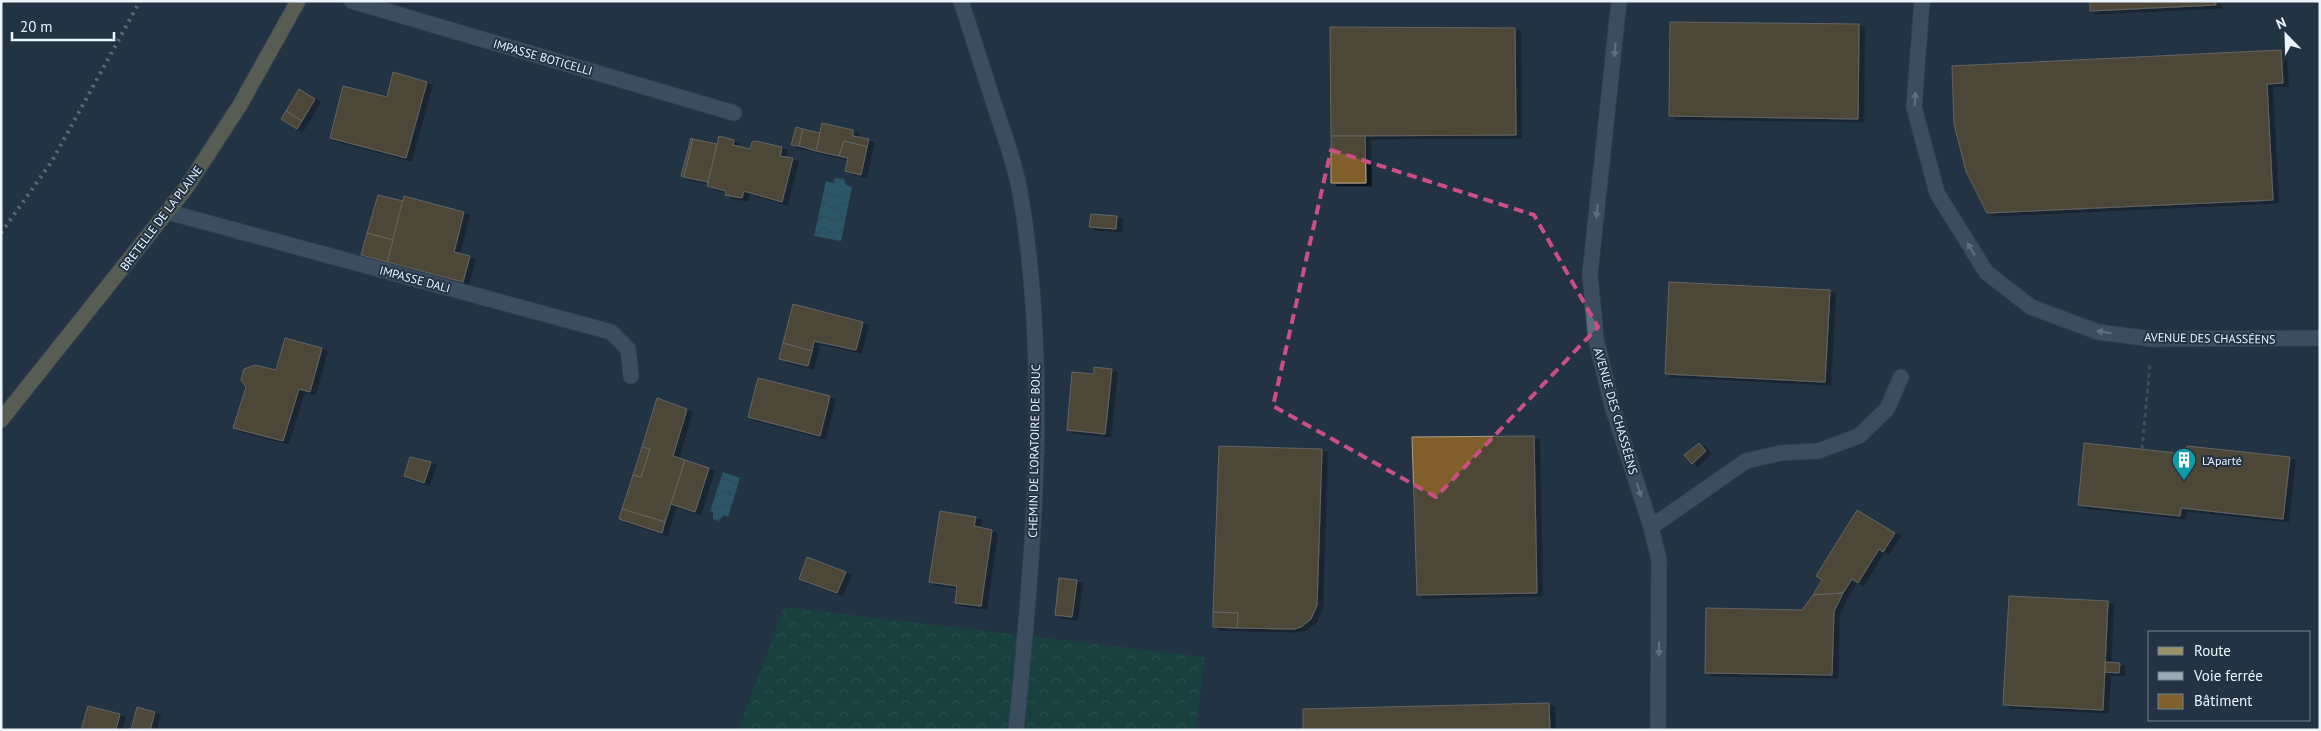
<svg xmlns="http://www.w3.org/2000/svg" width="2321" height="731" font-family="'PT Sans',sans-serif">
<defs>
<pattern id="forest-crowns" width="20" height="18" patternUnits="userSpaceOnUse" patternTransform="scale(1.25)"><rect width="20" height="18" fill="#0d5239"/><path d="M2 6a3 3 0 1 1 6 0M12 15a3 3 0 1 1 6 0" fill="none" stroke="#306c57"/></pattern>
<pattern id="water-waves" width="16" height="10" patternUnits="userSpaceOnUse" patternTransform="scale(1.25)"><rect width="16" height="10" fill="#348195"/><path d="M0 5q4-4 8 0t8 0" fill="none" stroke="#3d6874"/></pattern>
<filter id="shadow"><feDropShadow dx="5.5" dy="3" stdDeviation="0" flood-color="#0009"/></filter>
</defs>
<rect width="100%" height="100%" fill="#233344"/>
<path fill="url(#forest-crowns)" d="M784,607L1205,657L1196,730H738Z"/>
<g fill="url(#water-waves)">
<path d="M835,178L844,179L846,185L852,187L841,241L814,236L826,181L834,183Z"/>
<path d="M723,472L740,478L728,517L724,515L719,521L713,519V512L710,511Z"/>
</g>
<g fill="#805f2c" stroke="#b0a089" filter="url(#shadow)">
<path d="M2090,1H2215L2216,5L2090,11Z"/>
<path d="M1670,22L1859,24L1858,119L1669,116Z"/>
<path d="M1330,27L1515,28L1516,135L1331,136Z"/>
<path d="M2281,50L2283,83L2267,84L2273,200L1987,213L1966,171L1954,124L1952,66Z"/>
<path d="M393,72L427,82L406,158L330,138L343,86L387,97Z"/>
<path d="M299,89L315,99L302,121L286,111Z"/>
<path d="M286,111L302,121L297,129L281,119Z"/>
<path d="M822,123L853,130V136L869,139L867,147L844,141L839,156L816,151Z"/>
<path d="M796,127L803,129L799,146L791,145Z"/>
<path d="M803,129L820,133L816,151L799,146Z"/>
<path d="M719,136L734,140L733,145L750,149L752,142L756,141L782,147L780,156L793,158L782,202L744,191L742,198L725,195L726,191L707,186Z"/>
<path d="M1331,136H1365L1366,183H1331Z"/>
<path d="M691,138L693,139L684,177L681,176Z"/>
<path d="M693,139L717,144L708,182L684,177Z"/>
<path d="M844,141L867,147L861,175L845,171L848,158L839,156Z"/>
<path d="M378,195L403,201L393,240L367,233Z"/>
<path d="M404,196L464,212L454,252L470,256L463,282L387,262Z"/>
<path d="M1091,214L1117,216L1116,229L1089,227Z"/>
<path d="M367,233L393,240L387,262L361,255Z"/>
<path d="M1669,282L1830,290L1825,382L1665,374Z"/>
<path d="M793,304L863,322L856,350L814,341L812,351L783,343Z"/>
<path d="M285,338L322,348L310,392L299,389L283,441L233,428L246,387L241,380L244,369L255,365L276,370Z"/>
<path d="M783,343L812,351L808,366L779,359Z"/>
<path d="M1094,367L1112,369L1105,434L1067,430L1072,372L1094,374Z"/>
<path d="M758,378L830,396L820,436L748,417Z"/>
<path d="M657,398L687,409L673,456L685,460L665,522L622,509L633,475L641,477L650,449L642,447Z"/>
<path d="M1534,436L1537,593L1417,595L1412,437Z"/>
<path d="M1699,443L1706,451L1692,464L1684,455Z"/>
<path d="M2084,443L2186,454L2187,446L2290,457L2283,519L2181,508L2180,516L2078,505Z"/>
<path d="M1219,446L1322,449L1317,605L1311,619L1301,627L1294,629L1237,628L1238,613L1213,612Z"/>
<path d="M642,447L650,449L641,477L633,475Z"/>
<path d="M410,457L431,462L424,483L404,476Z"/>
<path d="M685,460L709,468L695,512L671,504Z"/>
<path d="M622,509L665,522L662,533L619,519Z"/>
<path d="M1857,510L1895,533L1883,552L1879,549L1858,583L1852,579L1843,593L1813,595L1822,580L1816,576Z"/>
<path d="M940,511L976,517L974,526L992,530L981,606L955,603L957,586L929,582Z"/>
<path d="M807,557L846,572L837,593L799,579Z"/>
<path d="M1059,578L1077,580L1072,617L1055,615Z"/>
<path d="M1843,593L1834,611L1832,675L1705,673L1706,608L1802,610L1813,595Z"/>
<path d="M2009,596L2108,601L2103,710L2003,705Z"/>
<path d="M1213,612L1238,613L1237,628L1213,627Z"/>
<path d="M2105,662L2120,663L2119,673L2105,672Z"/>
<path d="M1549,703L1550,730H1303V709Z"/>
<path d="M88,706L120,714L116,729L118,730H81Z"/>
<path d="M137,707L155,712L150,730H131Z"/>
</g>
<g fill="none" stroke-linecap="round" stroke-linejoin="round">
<defs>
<g id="minor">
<path d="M352,1L734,113"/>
<path d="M961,1C973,38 985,75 997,113C1006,139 1015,165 1020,192C1050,367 1034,554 1016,730"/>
<path d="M1619,1L1590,274L1596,339L1613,409L1651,527L1659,560L1658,730"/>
<path d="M1922,1L1914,107L1937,193L1986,272L2031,307L2098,332L2153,339L2320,338"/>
<path d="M168,212L611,332L628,349L631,376"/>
<path d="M1651,527L1746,461L1780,453L1818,451L1859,436L1887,409L1901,377"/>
</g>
<path id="major" d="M1,420L186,188L240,105L298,1"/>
</defs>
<use href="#minor" stroke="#414f5d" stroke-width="17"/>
<use href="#major" stroke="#414f5d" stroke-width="17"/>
<path stroke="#63717f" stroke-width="3" stroke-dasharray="4 4" stroke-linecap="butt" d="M2142,449L2150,364"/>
<use href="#minor" stroke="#5c6e80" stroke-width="15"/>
<use href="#major" stroke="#999066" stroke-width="15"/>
<path stroke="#9ca8b3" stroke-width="4" stroke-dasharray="2.5 5" stroke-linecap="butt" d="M1,233L52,161L140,1"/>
</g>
<defs><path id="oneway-solid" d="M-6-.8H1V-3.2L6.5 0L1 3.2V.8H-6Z" transform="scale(1.25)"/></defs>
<g fill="#abb8c5">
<use href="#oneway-solid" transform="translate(1615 50) rotate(95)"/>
<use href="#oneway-solid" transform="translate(1915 99) rotate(-87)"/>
<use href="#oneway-solid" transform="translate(1597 211) rotate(96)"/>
<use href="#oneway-solid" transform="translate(1971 249) rotate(-122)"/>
<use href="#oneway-solid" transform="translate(2104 332) rotate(-171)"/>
<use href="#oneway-solid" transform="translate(1639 490) rotate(72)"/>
<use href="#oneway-solid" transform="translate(1659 649) rotate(90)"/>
</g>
<path d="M0 0H2321V731H0ZM1331,150L1534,215L1598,327L1436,497L1273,406Z" fill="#233344" fill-opacity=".55" fill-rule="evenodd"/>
<path fill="none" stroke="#cc4f84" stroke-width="4" stroke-dasharray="10 6" stroke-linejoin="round" d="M1331,150L1534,215L1598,327L1436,497L1273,406Z"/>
<defs>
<symbol id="building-pin" viewBox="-11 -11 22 30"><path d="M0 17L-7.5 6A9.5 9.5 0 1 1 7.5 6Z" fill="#0f9aa8" stroke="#233344"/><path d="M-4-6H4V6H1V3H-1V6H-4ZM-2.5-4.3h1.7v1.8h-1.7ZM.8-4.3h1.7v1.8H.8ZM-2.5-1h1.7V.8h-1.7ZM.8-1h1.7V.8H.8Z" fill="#fff"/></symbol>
</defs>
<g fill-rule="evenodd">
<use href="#building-pin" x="2170" y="446" width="28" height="38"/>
</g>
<g text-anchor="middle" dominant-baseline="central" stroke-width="4" stroke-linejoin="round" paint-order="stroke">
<g font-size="12" fill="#ecf5fd" stroke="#233344">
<text transform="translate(543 57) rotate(16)">IMPASSE BOTICELLI</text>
<text transform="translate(161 218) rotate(-53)">BRETELLE DE LA PLAINE</text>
<text transform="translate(415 279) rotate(15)">IMPASSE DALI</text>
<text transform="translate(2210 338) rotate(1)">AVENUE DES CHASSÉENS</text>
<text transform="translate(1616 411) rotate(74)">AVENUE DES CHASSÉENS</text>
<text transform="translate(1034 451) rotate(-89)">CHEMIN DE L'ORATOIRE DE BOUC</text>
</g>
<g font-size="12" fill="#ecf5fd" stroke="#233344" text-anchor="start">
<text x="2202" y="460">L'Aparté</text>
</g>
</g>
<rect width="2321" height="731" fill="none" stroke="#ecf5fd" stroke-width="5"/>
<rect x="2148" y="631" width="162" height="90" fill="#233344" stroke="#73818e"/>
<rect x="2158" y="647" width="25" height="8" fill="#999066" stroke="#73818e"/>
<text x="2194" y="656" font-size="15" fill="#ecf5fd">Route</text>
<rect x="2158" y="672" width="25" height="8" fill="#9ca8b3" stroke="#73818e"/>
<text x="2194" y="681" font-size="15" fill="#ecf5fd">Voie ferrée</text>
<rect x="2158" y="694" width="25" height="15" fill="#805f2c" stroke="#73818e"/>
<text x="2194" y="706" font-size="15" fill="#ecf5fd">Bâtiment</text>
<g transform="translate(2286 35) rotate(337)" stroke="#233344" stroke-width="4" paint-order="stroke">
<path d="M0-4L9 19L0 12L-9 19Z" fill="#ecf5fd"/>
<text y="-8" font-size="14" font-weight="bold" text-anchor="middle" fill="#ecf5fd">N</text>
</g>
<path d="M12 32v8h102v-8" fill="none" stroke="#ecf5fd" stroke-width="2.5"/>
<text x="20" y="32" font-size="15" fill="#ecf5fd" stroke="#233344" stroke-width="4" paint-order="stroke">20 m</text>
</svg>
